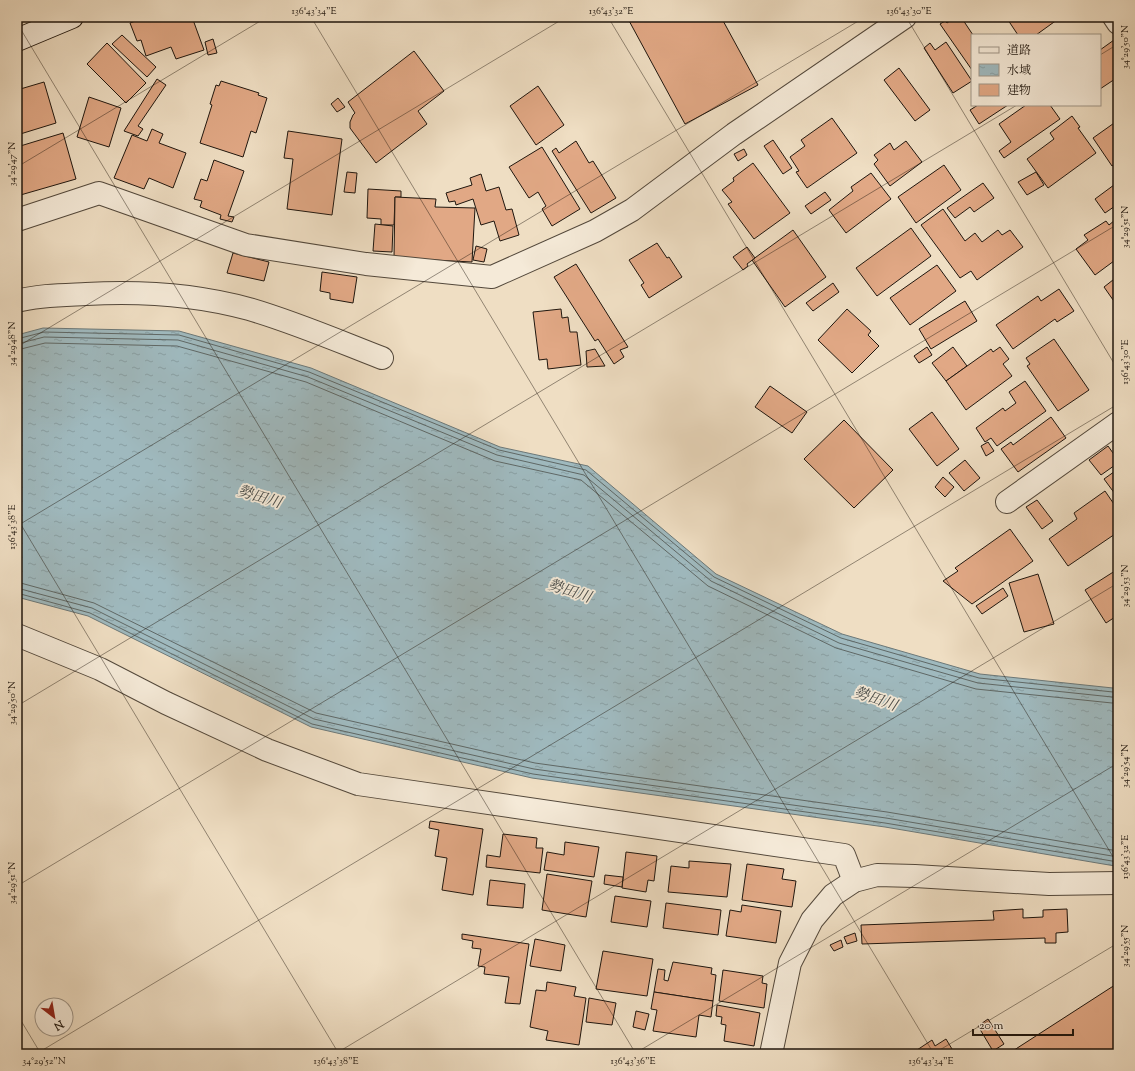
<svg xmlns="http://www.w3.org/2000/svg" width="1135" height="1071" font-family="'Sorts Mill Goudy','Noto Serif JP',serif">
<defs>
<pattern id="water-ripples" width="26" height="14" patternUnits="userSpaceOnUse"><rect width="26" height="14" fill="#9fb9be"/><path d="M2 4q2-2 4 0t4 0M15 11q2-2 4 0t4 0" fill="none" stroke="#889ea2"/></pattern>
</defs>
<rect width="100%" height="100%" fill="#efdec3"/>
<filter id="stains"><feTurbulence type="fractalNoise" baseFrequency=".005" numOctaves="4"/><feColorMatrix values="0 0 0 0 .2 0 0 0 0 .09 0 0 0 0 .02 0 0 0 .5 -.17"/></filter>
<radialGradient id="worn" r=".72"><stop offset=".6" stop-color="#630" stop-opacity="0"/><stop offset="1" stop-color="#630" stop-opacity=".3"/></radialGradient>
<path fill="url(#water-ripples)" stroke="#6c7878" d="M43,328L179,331L311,368L500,447L588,466L716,574L842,634L980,674L1113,688L1118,687V866H1115L885,827L532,778L311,727L88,616L17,597V335Z"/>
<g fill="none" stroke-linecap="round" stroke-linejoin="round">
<g stroke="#5f6866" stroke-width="1">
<path d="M17,339L44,332L179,335L309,372L499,450L586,470L714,577L841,638L979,678L1113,692L1118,691"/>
<path d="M17,344L44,337L178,340L308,377L497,455L584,475L711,581L839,643L978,683L1112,697L1118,696"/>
<path d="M17,350L45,343L177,346L306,382L495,461L581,480L708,586L836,648L976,689L1112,703L1118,702"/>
<path d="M17,582L94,603L316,713L535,763L887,812L1118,851"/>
<path d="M17,588L92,608L314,719L534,769L886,818L1118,857"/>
<path d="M17,593L90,613L312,724L533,774L885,823L1118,862"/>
</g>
</g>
<g fill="#e1a885" stroke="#1f160e">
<path d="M146,17H192L204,50L176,59L171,47L146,56L141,40L137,41L130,23Z"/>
<path d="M454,17H464L456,21Z"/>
<path d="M627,17H721L758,85L685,124Z"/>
<path d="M955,17H961L973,35H972V70L940,24L945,21L947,23Z"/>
<path d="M1006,17H1061L1036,35H1018Z"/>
<path d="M122,35L156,67L147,77L112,44Z"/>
<path d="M213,39L217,53L208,55L205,42Z"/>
<path d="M1114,40L1118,47V77L1100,89V50Z"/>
<path d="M946,42L972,81L953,93L924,48L930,43L935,50Z"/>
<path d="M107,43L146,83L126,103L87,64Z"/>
<path d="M414,51L444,91L418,111L427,124L376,163L350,128V122L353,115L355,113L348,102Z"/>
<path d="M899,68L930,110L915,121L884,80Z"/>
<path d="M157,79L166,85L138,126L143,129L138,136L124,131Z"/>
<path d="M221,81L259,93L258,95L267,98L256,133L251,131L243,157L200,143L212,105L210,104L216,85L219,86Z"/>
<path d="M1118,81V93L1113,84Z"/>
<path d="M44,82L56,123L17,135V90Z"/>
<path d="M538,86L564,125L536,145L510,106Z"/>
<path d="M89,97L121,108L109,147L77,137Z"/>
<path d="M338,98L345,107L337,112L331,104Z"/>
<path d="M978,105H1008L979,124L970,110Z"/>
<path d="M1026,105H1050L1060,119L1004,158L999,151L1011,142L999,124Z"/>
<path d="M1072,116L1080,127L1078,128L1096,153L1048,188L1027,159L1054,139L1050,133Z"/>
<path d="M832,118L857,153L807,188L796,172L799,171L790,157L805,146L801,140Z"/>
<path d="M1117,121L1118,123V162L1112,166L1093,138Z"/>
<path d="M152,129L163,134L159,143L186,153L173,188L149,178L144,189L114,178L132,135L147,141Z"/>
<path d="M288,131L342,139L332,215L287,209L293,159L284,158Z"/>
<path d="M63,133L76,179L17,196V147Z"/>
<path d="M773,140L792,168L783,174L764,146Z"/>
<path d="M576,141L589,163L593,161L616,198L591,213L552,151L556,148L559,153Z"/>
<path d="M906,141L922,162L890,186L874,164L878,160L874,155L890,143L894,150Z"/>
<path d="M542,147L580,209L552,226L542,209L546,206L538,192L529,198L509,167Z"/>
<path d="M744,149L747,155L738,161L734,154Z"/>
<path d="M214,160L244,171L228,216L234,217L232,222L220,219L221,215L200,207L202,201L194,199L201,179L207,181Z"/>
<path d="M753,163L790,213L754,239L728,204L732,202L722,190L734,181L733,178Z"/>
<path d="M944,165L961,190L916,223L898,197Z"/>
<path d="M347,172L357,173L355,193L344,192Z"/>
<path d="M1036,172L1044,185L1027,195L1018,182Z"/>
<path d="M871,173L891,199L846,233L829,210L853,191L851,187Z"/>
<path d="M481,174L486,191L499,187L506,210L512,209L519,235L500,241L494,221L481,225L473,199L456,205L455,201L449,202L446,193L472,185L470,178Z"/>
<path d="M1118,182V204L1105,213L1095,199Z"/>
<path d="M983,183L994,198L974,212L970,207L955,218L947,208Z"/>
<path d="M368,189L401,191V197H395L394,225H381V219L367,218Z"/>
<path d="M825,192L831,200L811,214L805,206Z"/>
<path d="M395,197L436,199L435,207L475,208L472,262L394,258Z"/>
<path d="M943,209L965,241L975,233L982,242L998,230L1002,235L1010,230L1023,247L977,280L971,271L960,278L921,225Z"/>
<path d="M1115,220L1118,224V258L1095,275L1076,249L1088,240L1084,235L1106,221L1109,225Z"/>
<path d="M375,224L393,226L392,252L373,251Z"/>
<path d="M911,228L931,256L877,296L856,268Z"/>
<path d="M793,230L826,277L785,307L752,260Z"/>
<path d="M657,243L667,258L669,257L682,277L649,298L641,285L644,283L629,260Z"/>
<path d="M476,246L487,249L484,262L473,260Z"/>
<path d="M747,247L755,258L747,264L748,266L743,270L733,257Z"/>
<path d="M233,253L269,262L264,281L227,273Z"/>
<path d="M576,264L628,347L620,350L624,357L614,364L598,339L595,341L554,277Z"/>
<path d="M937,265L956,291L910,325L890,298Z"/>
<path d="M322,272L357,277L353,303L330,299V293L320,291Z"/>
<path d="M1118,276V307L1104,287Z"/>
<path d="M833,283L839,292L813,311L806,303Z"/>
<path d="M1059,289L1074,311L1057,322L1055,319L1013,349L996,325L1038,296L1041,301Z"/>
<path d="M965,301L977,321L931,349L919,329Z"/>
<path d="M561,309L562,318L568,317L570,332H577L581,365L548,369L547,359L539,360L533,312Z"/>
<path d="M847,309L871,331L868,335L879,346L852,373L818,340Z"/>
<path d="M1054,339L1089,390L1058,411L1027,366L1030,364L1026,358Z"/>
<path d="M927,347L932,355L919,363L914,356Z"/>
<path d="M953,347L967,366L946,381L932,363Z"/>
<path d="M1000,347L1009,359L1003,364L1012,376L966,410L946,381L991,349L993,352Z"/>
<path d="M595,349L605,366L587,367L586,351Z"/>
<path d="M1025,381L1046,411L997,446L991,438L985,442L976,428L1003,408L1005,411L1016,403L1009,392Z"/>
<path d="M770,386L807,412L792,433L755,407Z"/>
<path d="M932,412L959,449L937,466L909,429Z"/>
<path d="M1051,417L1066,438L1018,472L1001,449L1011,442L1013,445Z"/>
<path d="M844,420L893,470L854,508L804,459Z"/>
<path d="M988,442L994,451L986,456L981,446Z"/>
<path d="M1108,446L1118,460V463L1101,475L1089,460Z"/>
<path d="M965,460L980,478L964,491L949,473Z"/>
<path d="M1118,469V498L1104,479Z"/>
<path d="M943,477L954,487L945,497L935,487Z"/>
<path d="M1105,491L1118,510V532L1068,566L1049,539L1077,519L1074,513Z"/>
<path d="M1037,500L1053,521L1042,529L1026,507Z"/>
<path d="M1010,529L1033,561L972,604L943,581L958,571L955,568Z"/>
<path d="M1118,569V615L1106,623L1085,590Z"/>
<path d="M1038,574L1054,624L1024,632L1009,583Z"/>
<path d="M1003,588L1008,596L982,614L976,606Z"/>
<path d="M430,821L483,829L473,895L442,890L447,858L435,856L439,830L429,828Z"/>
<path d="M503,834L537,838L536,848H543L540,873L486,867L487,855L500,857Z"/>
<path d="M565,842L599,847L594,877L544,870L547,852L564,855Z"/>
<path d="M626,852L657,856L654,881L648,880L646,892L622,888Z"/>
<path d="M689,861L731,864L727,897L668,892L671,866L689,868Z"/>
<path d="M747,864L784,869L782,879L796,881L792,907L742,900Z"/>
<path d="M547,874L592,881L586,917L542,910Z"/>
<path d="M605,875L623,877L622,887L604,884Z"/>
<path d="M490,880L525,884L523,908L487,905Z"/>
<path d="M615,896L651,901L647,927L611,922Z"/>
<path d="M666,903L721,910L718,935L663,928Z"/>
<path d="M742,905L781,911L776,943L726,936L730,910L741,912Z"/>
<path d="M1023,909V918L1043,917V910L1067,909L1068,932L1056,933V943H1045V938L862,944L861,925L994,920L993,911Z"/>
<path d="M855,933L857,941L847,944L844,937Z"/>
<path d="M462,934L529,944L520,1004L505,1003L509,977L484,974L485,967L478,966L481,949L472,948L473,941L462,939Z"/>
<path d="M535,939L565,945L561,971L530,966Z"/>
<path d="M841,940L843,947L834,951L830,945Z"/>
<path d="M603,951L653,959L647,996L596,989Z"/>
<path d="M673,962L712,968L711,974L716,975L713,1001L654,992L658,969L665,970L664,980L668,981Z"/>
<path d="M723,970L763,976L762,983L767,984L764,1008L719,1001Z"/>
<path d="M547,982L576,987L574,996L586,998L579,1045L546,1040L548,1031L530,1027L536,990L546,991Z"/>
<path d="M1118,983V1054H1008Z"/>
<path d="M654,992L713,1001L711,1017L699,1015L696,1037L653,1031L657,1010L651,1009Z"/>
<path d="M589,998L616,1003L612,1025L586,1022Z"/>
<path d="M717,1005L760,1013L754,1046L724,1041L726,1025L721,1024L722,1017L716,1016Z"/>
<path d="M636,1011L649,1014L645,1030L633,1027Z"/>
<path d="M988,1019L1004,1044L993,1051L978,1026Z"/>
<path d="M946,1039L955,1054H911L932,1040L935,1046Z"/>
</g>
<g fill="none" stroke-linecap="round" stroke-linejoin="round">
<defs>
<g id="street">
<path d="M1114,17L1118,23"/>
<path d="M17,220L99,193L246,245L366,264L492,277L595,231L632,210L734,134L905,17"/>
<path d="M17,301C39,295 64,295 86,294C139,291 198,295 249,309C294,322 338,341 382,358"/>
<path d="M1007,502L1118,423"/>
<path d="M17,635L100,669L166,703L267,750L358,784L844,855L854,881"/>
<path d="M771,1054L790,963L812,920L833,895L854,881L877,875L915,876L1049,884L1118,883"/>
</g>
<path id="secondary" d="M17,40L72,17"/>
</defs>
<use href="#street" stroke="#53483b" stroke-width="24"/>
<use href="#secondary" stroke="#1f160e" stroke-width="24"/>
<use href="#street" stroke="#f5ead8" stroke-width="22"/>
<use href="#secondary" stroke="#f5ead8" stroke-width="22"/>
</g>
<path fill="none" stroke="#1f160e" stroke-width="1" stroke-opacity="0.45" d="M311,17L934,1054M608,17L1118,865M906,17L1118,370M17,23L636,1054M1100,55L1118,44M17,167L267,17M17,347L566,17M17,518L339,1054M17,526L865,17M17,706L1017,105M17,886L1118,224M17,1014L41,1054M36,1054L1118,404M335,1054L1118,583M634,1054L1118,763M933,1054L1118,943"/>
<g text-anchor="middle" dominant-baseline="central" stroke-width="3.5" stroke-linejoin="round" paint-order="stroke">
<g font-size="15" font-style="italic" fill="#4c4f4c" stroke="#f5ead8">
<text transform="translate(259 498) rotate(17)">勢田川</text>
<text transform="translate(569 592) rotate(18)">勢田川</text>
<text transform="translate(875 700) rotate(19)">勢田川</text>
</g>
</g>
<rect width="1135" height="1071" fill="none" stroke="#efdec3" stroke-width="44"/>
<rect x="971" y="34" width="130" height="72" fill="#f5ead8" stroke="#9f9587"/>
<rect x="979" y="47" width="20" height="6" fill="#f5ead8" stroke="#9f9587"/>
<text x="1007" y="54" font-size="12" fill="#1f160e">道路</text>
<rect x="979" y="64" width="20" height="12" fill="url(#water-ripples)" stroke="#9f9587"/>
<text x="1007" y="74" font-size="12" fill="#1f160e">水域</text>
<rect x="979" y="84" width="20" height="12" fill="#e1a885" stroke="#9f9587"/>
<text x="1007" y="94" font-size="12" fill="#1f160e">建物</text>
<g transform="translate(54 1017) rotate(149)"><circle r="19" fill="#f5ead8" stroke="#9f9587"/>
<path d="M0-3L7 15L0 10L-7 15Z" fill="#8f2418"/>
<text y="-6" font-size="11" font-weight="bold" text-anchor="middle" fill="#1f160e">N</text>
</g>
<path d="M973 1029v6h100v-6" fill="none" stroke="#1f160e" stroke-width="2"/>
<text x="979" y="1029" font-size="12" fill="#1f160e" stroke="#f5ead8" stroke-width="3" paint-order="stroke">20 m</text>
<rect x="22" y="22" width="1091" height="1027" fill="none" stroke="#1f160e" stroke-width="1.5"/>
<g font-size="10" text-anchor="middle" fill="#1f160e">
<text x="314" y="14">136°43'34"E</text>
<text x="611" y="14">136°43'32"E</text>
<text x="909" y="14">136°43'30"E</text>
<text transform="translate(1124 47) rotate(-90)" y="4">34°29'50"N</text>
<text transform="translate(11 164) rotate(-90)" y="4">34°29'47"N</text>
<text transform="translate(1124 227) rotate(-90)" y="4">34°29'51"N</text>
<text transform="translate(11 344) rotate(-90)" y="4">34°29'48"N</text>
<text transform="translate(1124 362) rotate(-90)" y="4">136°43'30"E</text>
<text transform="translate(11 527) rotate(-90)" y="4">136°43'38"E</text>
<text transform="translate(1124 586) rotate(-90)" y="4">34°29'53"N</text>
<text transform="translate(11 703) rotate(-90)" y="4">34°29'50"N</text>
<text transform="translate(1124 766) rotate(-90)" y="4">34°29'54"N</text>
<text transform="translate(1124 857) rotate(-90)" y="4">136°43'32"E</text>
<text transform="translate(11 883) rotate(-90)" y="4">34°29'51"N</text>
<text transform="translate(1124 946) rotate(-90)" y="4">34°29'55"N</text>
<text x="44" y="1064">34°29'52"N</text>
<text x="336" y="1064">136°43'38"E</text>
<text x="633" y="1064">136°43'36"E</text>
<text x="931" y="1064">136°43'34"E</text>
</g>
<rect width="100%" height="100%" filter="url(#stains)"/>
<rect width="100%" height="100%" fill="url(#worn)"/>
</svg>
